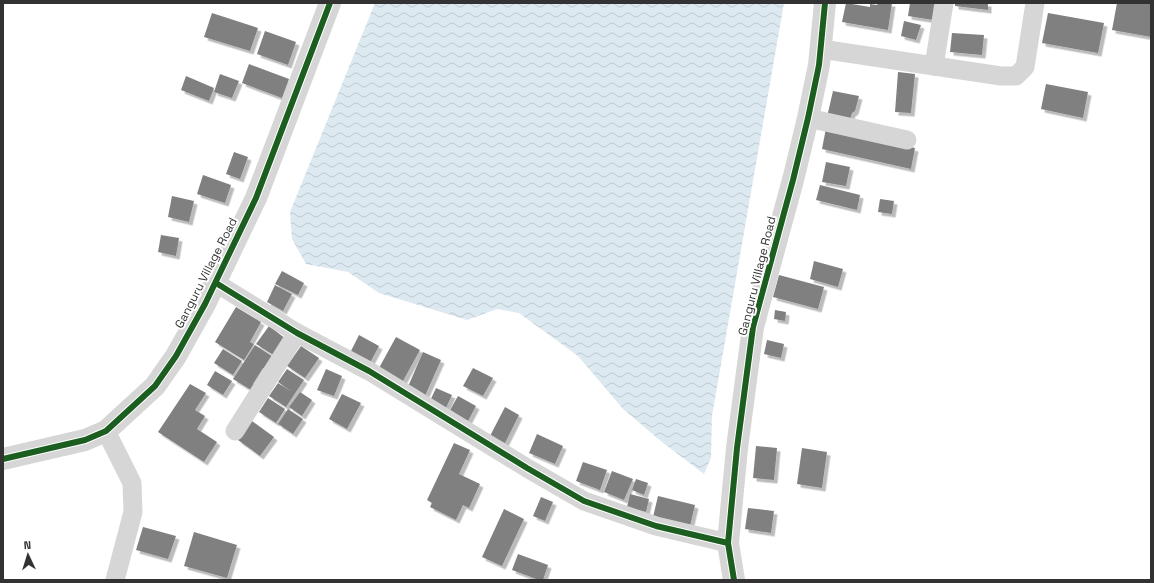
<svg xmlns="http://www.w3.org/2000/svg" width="1154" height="583" font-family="'Space Grotesk',sans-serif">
<defs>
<pattern id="water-waves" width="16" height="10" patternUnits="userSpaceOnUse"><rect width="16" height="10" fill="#dde9f1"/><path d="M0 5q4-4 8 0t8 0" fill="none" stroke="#bec8cf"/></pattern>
<filter id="shadow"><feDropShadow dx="3.5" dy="3.5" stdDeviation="0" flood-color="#0004"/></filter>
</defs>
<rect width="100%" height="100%" fill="#fff"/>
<path fill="url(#water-waves)" d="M375,3H784L712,416L711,458L704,474L662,442L623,409L578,356L519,313L497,309L467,320L379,293L348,272L306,264L292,239L290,212Z"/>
<g fill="#808080" filter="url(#shadow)">
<path d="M846,3L870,7V4L877,5L878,3H892L888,30L842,22Z"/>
<path d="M910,3H935L933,20L908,16Z"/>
<path d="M955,3H988V10L955,6Z"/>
<path d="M1117,3H1151V37L1112,30Z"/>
<path d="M212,13L258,28L250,51L204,37Z"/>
<path d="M1048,13L1104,23L1098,53L1042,43Z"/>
<path d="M904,21L921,25L916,40L901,36Z"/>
<path d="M265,31L296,42L288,65L257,54Z"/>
<path d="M952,33L984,35L982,55L950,52Z"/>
<path d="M249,64L289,79L282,98L242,83Z"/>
<path d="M898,72L915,74L911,113L895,112Z"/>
<path d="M220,74L239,81L232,98L214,92Z"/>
<path d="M186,76L214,88L209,101L181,90Z"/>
<path d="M1046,84L1088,92L1083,118L1041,109Z"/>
<path d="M833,91L859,96L855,111L852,113L849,122L827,117Z"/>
<path d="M826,128L915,148L911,169L822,149Z"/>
<path d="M234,152L248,157L240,179L226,174Z"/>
<path d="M826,162L850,167L846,186L822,182Z"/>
<path d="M203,175L231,185L225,203L197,194Z"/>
<path d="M820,185L860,195L857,210L816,200Z"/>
<path d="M172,196L194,201L189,222L168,217Z"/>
<path d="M880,199L894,201L892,214L878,212Z"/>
<path d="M161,235L179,238L176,256L158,252Z"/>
<path d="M814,261L843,269L838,287L810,279Z"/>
<path d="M282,271L304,283L298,295L275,284Z"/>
<path d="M779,275L824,287L818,309L773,297Z"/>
<path d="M275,285L292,294L283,311L267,302Z"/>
<path d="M236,307L261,322L250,342L254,344L244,360L215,342Z"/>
<path d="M775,310L786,312L785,321L774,319Z"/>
<path d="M269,326L286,339L275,356L256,344Z"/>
<path d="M359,335L379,346L370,363L350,353Z"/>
<path d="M396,337L420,350L403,381L379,368Z"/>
<path d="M767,340L784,344L781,358L764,354Z"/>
<path d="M255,345L275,358L266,371L263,368L253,384L259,388L256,393L233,379Z"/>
<path d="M301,346L319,358L305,378L287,366Z"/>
<path d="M223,349L242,361L233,375L214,363Z"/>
<path d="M423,352L441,360L425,396L407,389Z"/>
<path d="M473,368L493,378L483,396L463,386Z"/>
<path d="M287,369L304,380L286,407L269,396L278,383L292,392L278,382Z"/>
<path d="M326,369L342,376L334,396L317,390Z"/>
<path d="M215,371L232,381L223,395L207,385Z"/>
<path d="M190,384L206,393L195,410L205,416L197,429L217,442L204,462L158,432Z"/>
<path d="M436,388L452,395L445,410L429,403Z"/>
<path d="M300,392L312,400L302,416L289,407Z"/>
<path d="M342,394L361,403L347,429L329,419Z"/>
<path d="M458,396L476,406L468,421L449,412Z"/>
<path d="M268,398L285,409L276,423L259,412Z"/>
<path d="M505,407L519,415L505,443L490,436Z"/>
<path d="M288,409L303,419L293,434L278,424Z"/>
<path d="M252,421L274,437L260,456L238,440Z"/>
<path d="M537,434L563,446L555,464L529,453Z"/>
<path d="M454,443L470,450L459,474L480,484L469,508L463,505L456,520L430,507L432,503L427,500Z"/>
<path d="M756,446L777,448L774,480L753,478Z"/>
<path d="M802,448L827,452L822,488L797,484Z"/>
<path d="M583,462L607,470L600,490L576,481Z"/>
<path d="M612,471L633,479L624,500L604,492Z"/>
<path d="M636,479L648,483L644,495L632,490Z"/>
<path d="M630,494L649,499L646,512L627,507Z"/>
<path d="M658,496L695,505L690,526L653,517Z"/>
<path d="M541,497L553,502L545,521L533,516Z"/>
<path d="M748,508L774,511L771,533L745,529Z"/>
<path d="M504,509L524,519L502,566L482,557Z"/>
<path d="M143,527L176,536L168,559L136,550Z"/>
<path d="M194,532L237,545L227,578L184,566Z"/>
<path d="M518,554L548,565L543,580H539L512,570Z"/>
</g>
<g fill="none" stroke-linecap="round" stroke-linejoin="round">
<g stroke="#d6d6d6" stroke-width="19">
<path d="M821,49L1001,76H1016L1025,67L1035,3"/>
<path d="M934,66L944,3"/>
<path d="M808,118L907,140"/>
<path d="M216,283L297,333L369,371L527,468L584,501L656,526L728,543"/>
<path d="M106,431L132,483L133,512L115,580"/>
<path d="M235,431L297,333"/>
</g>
<g stroke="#d6d6d6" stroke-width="22">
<path d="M3,459L85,440L106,431L155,386L176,356L205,304L256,198L330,3"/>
<path d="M734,580L728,543L737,448L753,327L793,180L808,118L819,65L825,3"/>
</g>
<defs>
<g id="cycleway">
<path d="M216,283L297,333L369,371L527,468L584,501L656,526L728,543"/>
<path d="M3,459L85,440L106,431L155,386L176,356L205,304L256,198L330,3"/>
<path d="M734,580L728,543L737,448L753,327L793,180L808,118L819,65L825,3"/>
</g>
</defs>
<use href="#cycleway" stroke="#fff" stroke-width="8"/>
<use href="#cycleway" stroke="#1b5e20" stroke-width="6"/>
</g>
<g text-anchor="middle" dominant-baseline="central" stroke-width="4" stroke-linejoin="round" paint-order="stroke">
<g font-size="12" fill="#323232" stroke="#fff">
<text transform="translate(206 273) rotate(-63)">Ganguru Village Road</text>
<text transform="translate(757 276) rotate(-76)">Ganguru Village Road</text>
</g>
</g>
<rect width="1154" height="583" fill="none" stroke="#323232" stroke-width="8"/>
<g transform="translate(28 555) rotate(356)" stroke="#ffffff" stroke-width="3" paint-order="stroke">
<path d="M0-3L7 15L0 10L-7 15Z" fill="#323232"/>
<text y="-6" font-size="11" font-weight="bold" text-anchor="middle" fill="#323232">N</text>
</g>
</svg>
